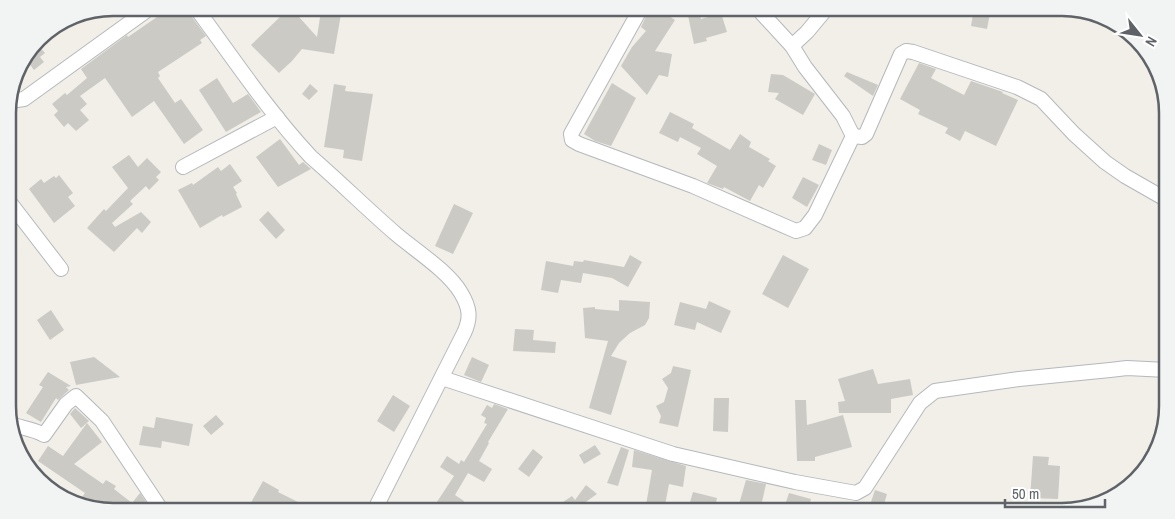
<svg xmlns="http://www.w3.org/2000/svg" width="1175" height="519" font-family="'Archivo Narrow',sans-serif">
<rect width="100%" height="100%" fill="#f1efe8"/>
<g fill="#cccac5">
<path d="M170,8H187L189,13L206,36L200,40L202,43L158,72L160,76L158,78L175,103L181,99L203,130L184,144L154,101L132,117L105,78L80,96L87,104L80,110L89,120L76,131L68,123L64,127L54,115L58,111L52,104L65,93L67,95L87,78L81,69L127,35L128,37Z"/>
<path d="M283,8H291L317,37L321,11L341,14L334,54L302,49L292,61L279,73L251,45L280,17L277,13Z"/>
<path d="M650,8H656L675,20L655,51L672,54L668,77L659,75L647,95L621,66L632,47L646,31L641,27Z"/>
<path d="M699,8L701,19L721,13L727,32L706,38L707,41L694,44L687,11Z"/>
<path d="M974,8H991L987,29L971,26Z"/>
<path d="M36,43L45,53L40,57L44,62L34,70L25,58Z"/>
<path d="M919,63L936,69L931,78L964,95L971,81L1003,92L1002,93L1018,100L996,146L965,131L960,141L945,133L948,128L918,114L920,110L900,99Z"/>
<path d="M847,72L878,85L873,96L844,76Z"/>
<path d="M771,74L783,75L815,94L803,115L775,99L779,93L768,92Z"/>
<path d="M217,78L233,103L248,94L261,112L226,132L199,90Z"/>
<path d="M612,83L636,98L611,146L595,141L584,134Z"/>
<path d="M310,84L318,91L309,100L302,94Z"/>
<path d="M334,84L346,86L345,91L373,94L362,161L343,158L344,150L324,147Z"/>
<path d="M670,112L694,124L692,128L730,150L740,134L751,142L749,147L770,159L768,161L776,166L763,188L759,185L750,201L724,187L723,189L707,183L717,166L697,154L701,148L680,137L678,142L659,133Z"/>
<path d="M280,139L299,165L303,162L311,169L278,187L256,157Z"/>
<path d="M819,144L832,150L826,165L812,160Z"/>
<path d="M129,155L138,167L147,158L161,172L156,177L159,180L149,190L146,186L130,201L133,204L112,223L115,227L141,212L151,222L142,233L137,228L114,252L87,228L104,209L106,211L128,188L112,167Z"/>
<path d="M230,164L242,181L233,187L237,193L236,194L242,207L223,217L222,215L200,228L178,190L192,183L193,185L218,167L221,171Z"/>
<path d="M59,175L73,193L68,197L75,206L54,223L29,189L41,179L44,183L54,176L56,178Z"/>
<path d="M803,177L819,185L807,207L792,198Z"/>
<path d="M454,204L473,213L453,254L435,246Z"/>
<path d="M268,211L285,230L276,239L259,220Z"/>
<path d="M630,255L642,262L628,287L612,278L583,273L581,283L561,280L558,293L541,290L546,261L573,266L574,261L583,262L584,260L624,267Z"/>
<path d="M783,255L809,269L788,308L762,294Z"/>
<path d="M619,300L650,302L649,318L645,325L630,333L619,343L611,356L627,361L611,415L589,408L608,341L585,338L583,308L595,307V309L619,311Z"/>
<path d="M709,301L731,311L721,333L697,322L695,330L674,325L680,302L706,309Z"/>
<path d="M51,310L64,330L50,340L37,320Z"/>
<path d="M515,329L534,330L533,340L556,342L555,353L513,351Z"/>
<path d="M94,357L120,377L76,385L70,362Z"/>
<path d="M472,357L489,365L481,382L464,375Z"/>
<path d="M673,366L691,370L678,427L659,423L661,416L656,406L664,402L668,388L662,379L671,373Z"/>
<path d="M873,369L878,384L910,379L913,395L891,399V413H839L838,402L845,401L838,379Z"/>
<path d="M48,372L71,386L66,387L69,390L58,400L56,398L41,422L26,413L43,387L39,385Z"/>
<path d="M393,395L410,406L394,432L377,421Z"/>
<path d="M714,398H729L728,432L713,431Z"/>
<path d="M795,400H806L807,425L843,415L852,447L815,457V461H797Z"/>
<path d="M494,404L508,409L488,442L489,443L479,461L492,469L484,482L468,473L455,495L464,501L458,511H431L454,476L440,467L447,456L459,464L461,460L464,462L487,424L484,423L486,418L481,415L487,405L492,408Z"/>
<path d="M75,408L89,421L81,428L70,414Z"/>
<path d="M216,415L224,424L211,435L203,426Z"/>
<path d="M156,417L193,424L189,446L162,441L161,448L139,445L143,426L154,428Z"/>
<path d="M87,423L102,442L74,464L103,484L106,480L116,486L114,489L132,503L140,493L152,511L114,512L77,504L85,493L38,461L48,446L63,456Z"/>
<path d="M595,445L601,454L584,464L579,455Z"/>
<path d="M621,447L629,450L618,486L607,483Z"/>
<path d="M533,449L543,457L529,477L518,469Z"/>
<path d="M634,450L686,466L683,487L669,484L664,511H645L652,470L632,467Z"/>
<path d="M1033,456L1049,457L1048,465L1060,466L1058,499L1030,498Z"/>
<path d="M746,480L766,484L762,502L781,506V511H737Z"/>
<path d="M263,481L279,490L278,492L316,511H254L248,508Z"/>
<path d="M586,485L597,494L573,511H566L568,509L563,502L572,496L575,500Z"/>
<path d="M875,490L887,494L882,511H868Z"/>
<path d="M693,492L717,498L715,508L690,502Z"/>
<path d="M789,493L811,499L808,511L785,505Z"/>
</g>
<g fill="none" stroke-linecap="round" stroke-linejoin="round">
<defs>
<g id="street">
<path d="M196,8C233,58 268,111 311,157C340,182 367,209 396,234C416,251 448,271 461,293C470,308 471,318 464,333L374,511"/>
<path d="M641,8L571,134L572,140L579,144L693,186L796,231L805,228L815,215L853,136L843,116L805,67L792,46L757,8"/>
<path d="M792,46L807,32L827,8"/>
<path d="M11,94L17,100L24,99L150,8"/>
<path d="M853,136L862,137L866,134L901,54L906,51L913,52L1017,87L1041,99L1074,134L1105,162L1125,176L1167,200"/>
<path d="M183,167L277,117"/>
<path d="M8,200L61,269"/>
<path d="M442,378L673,454L795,482L856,493L865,488L920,403L935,391L1019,379L1110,370L1127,368L1167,370"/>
<path d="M10,424C22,428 34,429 44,435L66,404L76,396L102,421L162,511"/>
</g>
</defs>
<use href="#street" stroke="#b5b8bc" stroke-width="16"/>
<use href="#street" stroke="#fff" stroke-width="14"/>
</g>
<path d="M0 0H1175V519H0ZM113 16H1062A97 97 0 0 1 1159 113V406A97 97 0 0 1 1062 503H113A97 97 0 0 1 16 406V113A97 97 0 0 1 113 16Z" fill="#f2f3f3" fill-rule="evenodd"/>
<path fill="none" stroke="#5f6368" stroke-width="2.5" d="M113 16H1062A97 97 0 0 1 1159 113V406A97 97 0 0 1 1062 503H113A97 97 0 0 1 16 406V113A97 97 0 0 1 113 16Z"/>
<g transform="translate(1140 35) rotate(120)" stroke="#ffffff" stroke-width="4" paint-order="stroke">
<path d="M0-4L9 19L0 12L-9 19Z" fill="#5f6368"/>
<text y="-8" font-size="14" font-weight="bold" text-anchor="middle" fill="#5f6368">N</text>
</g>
<path d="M1005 499v8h100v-8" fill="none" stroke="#5f6368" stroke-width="2.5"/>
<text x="1012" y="499" font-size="15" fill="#5f6368" stroke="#ffffff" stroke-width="4" paint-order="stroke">50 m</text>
</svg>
